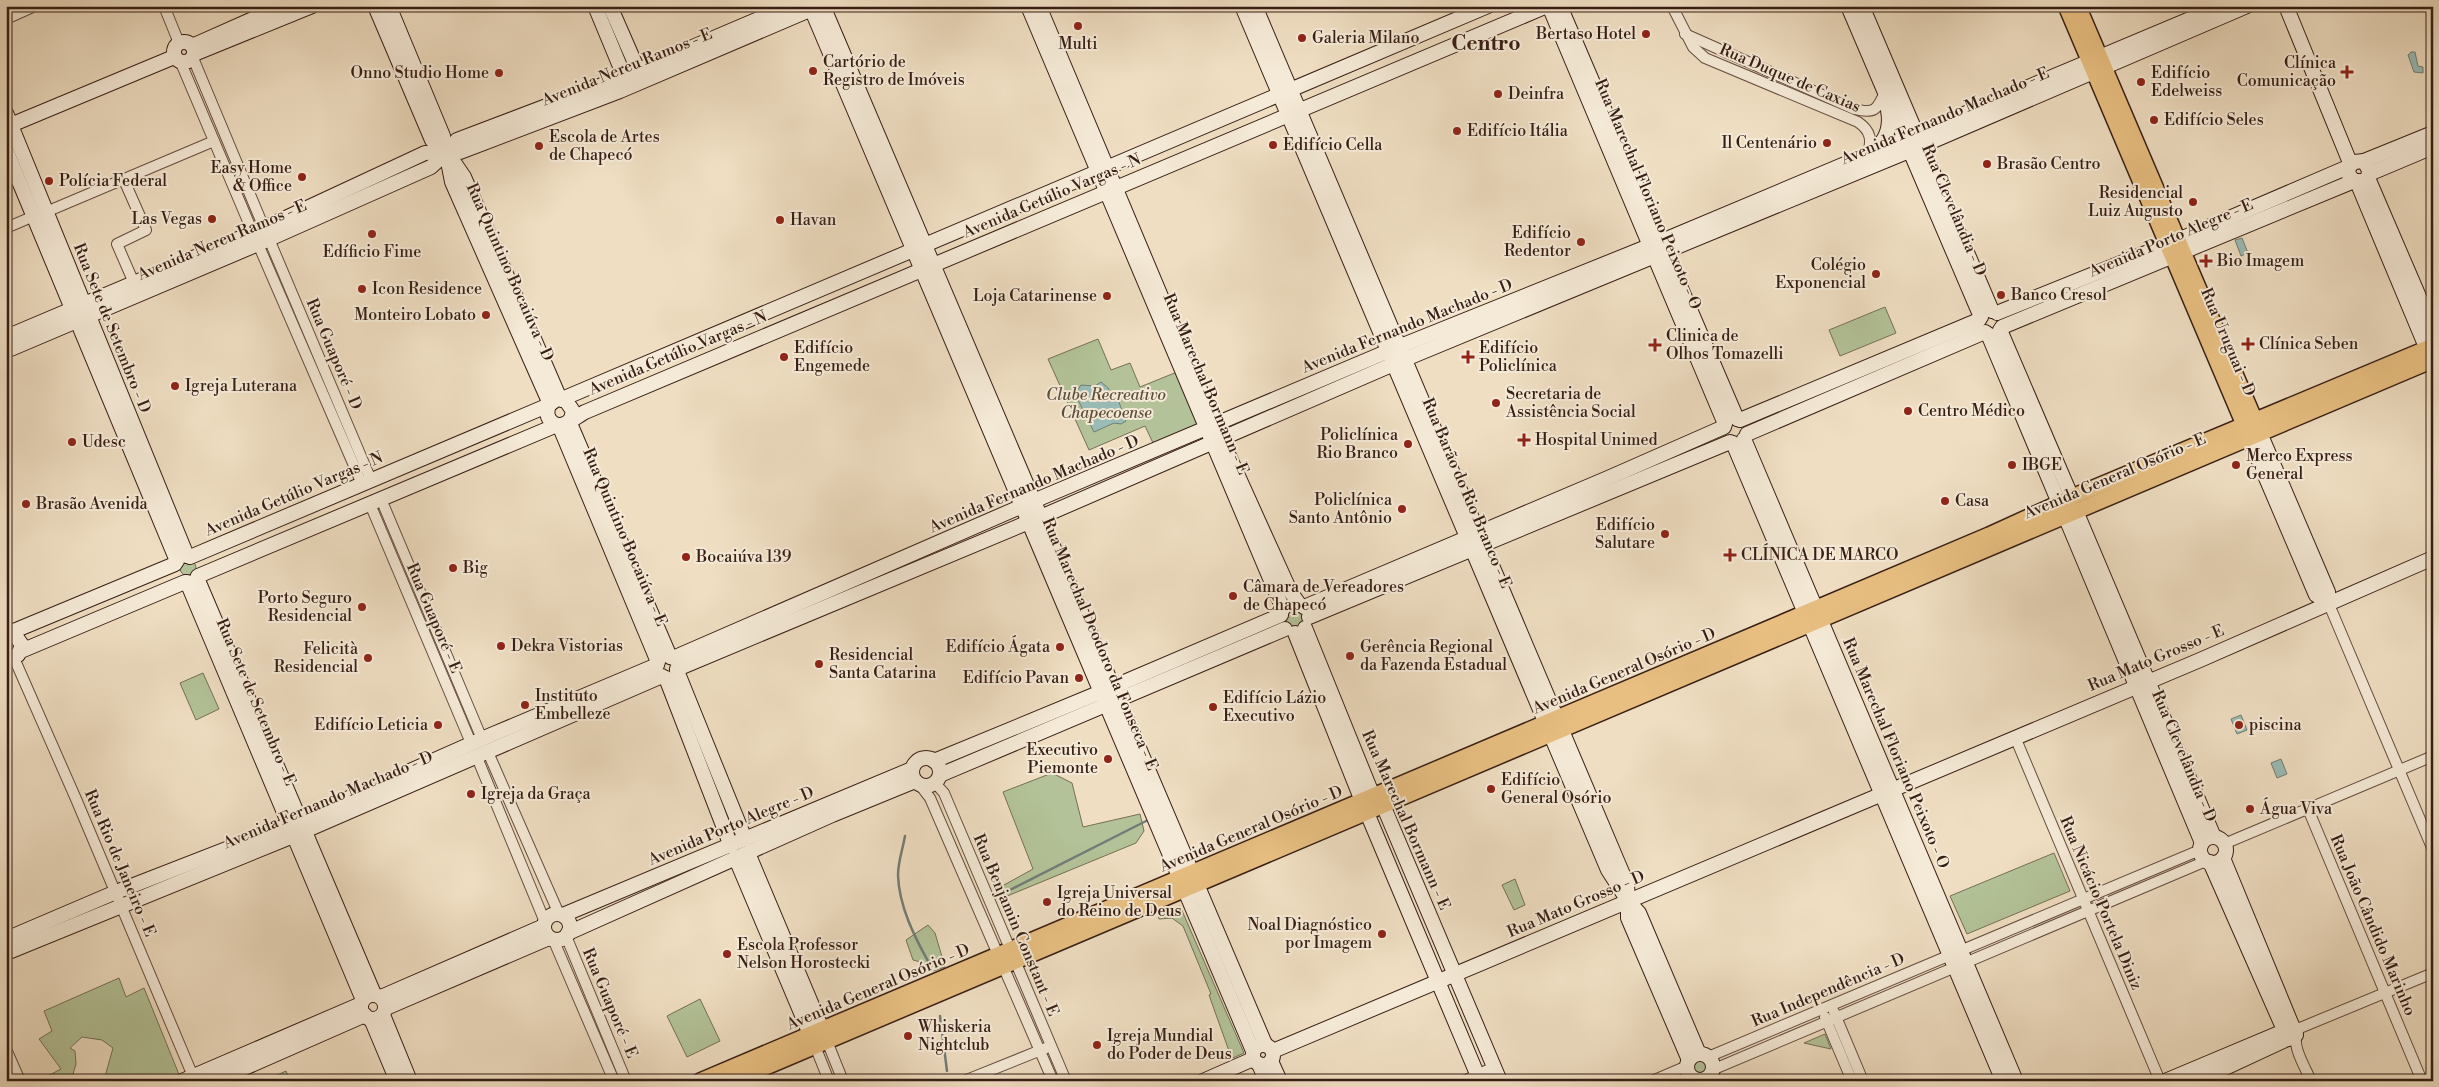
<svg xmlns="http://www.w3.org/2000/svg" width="2439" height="1087" font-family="'Libre Bodoni',serif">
<rect width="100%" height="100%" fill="#efdec2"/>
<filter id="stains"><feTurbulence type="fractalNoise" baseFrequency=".004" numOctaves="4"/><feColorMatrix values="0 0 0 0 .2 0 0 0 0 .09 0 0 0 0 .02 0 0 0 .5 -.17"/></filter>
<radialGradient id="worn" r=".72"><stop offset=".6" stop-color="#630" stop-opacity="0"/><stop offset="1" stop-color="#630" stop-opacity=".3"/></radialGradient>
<g fill="#b3c298" stroke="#757056">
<path d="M1885,307L1896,333L1840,356L1829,330Z"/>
<path d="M1098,339L1111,370L1130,363L1140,387L1177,372L1198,424L1153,443L1145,426L1089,450L1048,359Z"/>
<circle cx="188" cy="568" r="8"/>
<circle cx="1294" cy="618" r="9"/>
<path d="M203,673L219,709L196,720L180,683Z"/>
<path d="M1052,773L1072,783L1083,827L1140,814L1144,831L1136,843L1000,899L995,890L1033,869L1003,792Z"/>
<path d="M2054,853L2070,891L1967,934L1950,896Z"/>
<path d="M1515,879L1525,905L1514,910L1502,885Z"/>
<path d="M1180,906L1244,1053L1233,1058L1229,1051L1209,995L1211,994L1183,926L1172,918L1159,919L1158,915Z"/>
<path d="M928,925L935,933L945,967L933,971L924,963L913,960L906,940Z"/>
<path d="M119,978L126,997L144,988L180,1077L173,1081H101L104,1080L113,1048L102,1040L82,1037L70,1048L75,1051L76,1064L71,1081H38L61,1069L39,1039L52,1031L44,1011Z"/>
<path d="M700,999L720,1041L687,1057L667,1016Z"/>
<path d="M1825,1034L1831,1049L1804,1043Z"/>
<circle cx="1699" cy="1067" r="7"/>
<path d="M286,1071L290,1081H264Z"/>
</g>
<g fill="#9abcb7" stroke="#727d76">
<path d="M2411,52H2415L2418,66L2423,67V73L2414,72L2408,55Z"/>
<path d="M2242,238L2248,253L2241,256L2235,240Z"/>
<path d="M1101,382L1109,389L1105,394L1099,392L1098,398L1117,397L1126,421L1121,424L1114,423L1094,432L1075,394L1081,385L1095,386Z"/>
<path d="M2241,715L2247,730L2237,734L2231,719Z"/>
<path d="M2281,759L2287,774L2277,778L2271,763Z"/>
</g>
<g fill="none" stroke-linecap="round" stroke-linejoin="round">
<g stroke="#727d76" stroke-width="2.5">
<path d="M905,836C903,848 898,862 898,875C899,906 914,936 929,963"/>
<path d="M998,896L1148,820"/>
<path d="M940,1016L947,1071"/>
</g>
<defs>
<g id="street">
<path d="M164,6L179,43"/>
<path d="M1672,6L1693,47L1705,58L1858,122C1871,131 1872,140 1868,154"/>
<path d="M6,19L35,6"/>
<path d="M1685,34L1854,109C1875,114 1877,110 1885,92"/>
<path d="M193,58L264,228"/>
<path d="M181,63L253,233"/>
<path d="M124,180L146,230L117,244L134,283"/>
<path d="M46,212L214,141"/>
<path d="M6,228L34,216"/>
<path d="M269,239L371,480"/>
<path d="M258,244L362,484"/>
<path d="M381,499L482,739"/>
<path d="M370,504L471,743"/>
<path d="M2328,602L2433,850"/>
<path d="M14,658L76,799L195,1081"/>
<path d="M2015,737L2160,1081"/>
<path d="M487,750L559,914"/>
<path d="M476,755L545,922"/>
<path d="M935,783L944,793L1066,1081"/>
<path d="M920,785L930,798L1053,1081"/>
<path d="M2308,809L2422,1081"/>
<path d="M2224,844L2433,756"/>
<path d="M566,936L626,1081"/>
<path d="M553,939L614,1081"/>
<path d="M1834,1012L1863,1081"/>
<path d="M1825,1017L1852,1081"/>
<path d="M2293,1027L2300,1028L2433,973"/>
<path d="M2298,1031C2290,1045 2306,1068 2311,1081"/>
<path d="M827,1041L843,1081"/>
<path d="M815,1046L829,1081"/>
<path d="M6,1049L20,1081"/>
<path d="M1708,1057L2200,850"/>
<path d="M1712,1070L2206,861"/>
<path d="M964,1081L1046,1048"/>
<path d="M1464,1081L1494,1067"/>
<path d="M1652,1081L1687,1066"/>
<path d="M1687,1081L1693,1078"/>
</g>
<g id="secondary">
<path d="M375,6L432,140L447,152L464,177L560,399"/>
<path d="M389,6L443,136L452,182L550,404"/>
<path d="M595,6L624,76"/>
<path d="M610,6L638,70"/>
<path d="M810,6L1253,1051"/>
<path d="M823,6L1265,1044"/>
<path d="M1028,6L1283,609"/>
<path d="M1039,6L1215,425L1290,591L1299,604"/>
<path d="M1242,6L1608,870L1628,901V918L1689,1060"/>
<path d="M1255,6L1627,884L1628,901L1639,913L1699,1054"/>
<path d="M1549,6L1725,424"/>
<path d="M1560,6L1737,419"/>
<path d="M1848,6L1981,317"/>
<path d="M1862,6L1992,311"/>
<path d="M2286,6L2351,165"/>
<circle cx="184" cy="52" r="10"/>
<path d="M192,46L282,6"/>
<path d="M194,54L312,6"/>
<path d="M6,113L187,556"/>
<path d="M6,127L174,57"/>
<path d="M6,150L177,561"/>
<path d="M1874,150C1887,140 1891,126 1888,110"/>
<path d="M2364,161L2433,133"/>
<path d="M2369,174L2433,147"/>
<path d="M2368,178L2433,329"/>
<path d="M2357,182L2431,359"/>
<path d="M1997,313L2178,240L2348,167L2354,162L2364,161L2369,170L2368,178L2363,181H2354L2349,175L2348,167"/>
<path d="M2002,327L2354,181"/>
<path d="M2000,330L2072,498"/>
<path d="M1988,334L2059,503"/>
<path d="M6,337L264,228L425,153L447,152L457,140L615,80L789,6"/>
<path d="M6,351L258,244L431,167L447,152H460L620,91L819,6"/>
<path d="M562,399L1488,6"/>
<path d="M571,419L573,411L566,401L557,399L549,405C547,410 546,415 550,420C559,433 575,417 585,412L1547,6"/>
<path d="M1740,420L1979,320"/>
<path d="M569,421L670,657"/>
<path d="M559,425L658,662"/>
<path d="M2260,433L2328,592V602"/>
<path d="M1747,434L1985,332"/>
<path d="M2249,438L2316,595L2328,602"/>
<path d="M1744,439L2016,1081"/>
<path d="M1733,443L2003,1081"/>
<path d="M2076,511L2214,837"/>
<path d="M2065,516L2202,843"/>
<path d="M190,557L549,405"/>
<path d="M198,576L557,425"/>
<path d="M197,578L374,994"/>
<path d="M187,582L363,1000"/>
<path d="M1304,607L1608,478L1724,427"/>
<path d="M1309,617L1730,442"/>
<path d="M1305,628L1373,796L1383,805L1500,1081"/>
<path d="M6,633L15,635L22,645L18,655L6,659"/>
<path d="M9,633L175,564"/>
<path d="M1295,633L1362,801L1480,1081"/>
<path d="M21,651L185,582"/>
<path d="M673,658L1043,497L1398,347L1669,238L2221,6"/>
<path d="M677,669L1029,522L1403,360L1921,146L2247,6"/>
<path d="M677,671L745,839"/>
<path d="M666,678L731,846"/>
<circle cx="926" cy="772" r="14"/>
<path d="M934,761L1101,692L1281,615"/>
<path d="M940,775L1285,629"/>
<circle cx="2213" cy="850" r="13"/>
<path d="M748,853L822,1029"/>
<path d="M736,859L810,1034"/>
<path d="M2210,862L2288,1039"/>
<circle cx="557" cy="927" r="13"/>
<path d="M563,915L912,769"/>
<path d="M568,933L832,815L915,781"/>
<path d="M6,939L116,892L288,825L491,735L657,665"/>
<path d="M6,953L293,836L662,676"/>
<circle cx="373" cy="1007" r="12"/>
<path d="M381,997L544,926"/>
<path d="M386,1008L549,938"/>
<path d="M383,1015L410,1081"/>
<path d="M371,1019L397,1081"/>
<circle cx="1263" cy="1055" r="10"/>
<path d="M1273,1051L2200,660L2433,558"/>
<circle cx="1700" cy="1067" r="13"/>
<path d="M1271,1061L1280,1081"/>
<path d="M1259,1064L1266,1081"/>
<path d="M182,1081L361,1004"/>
<path d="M215,1081L365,1015"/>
<path d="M1203,1081L1253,1059"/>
<path d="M2165,1081L2291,1028"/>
<path d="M2197,1081L2296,1035L2223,858"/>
</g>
<g id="primary">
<path d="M2066,6L2248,434"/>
<path d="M2078,6L2259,430"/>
<path d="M700,1081L1989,535L2079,494L2433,346"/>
<path d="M733,1081L2433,360"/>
</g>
</defs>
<use href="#street" stroke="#654e40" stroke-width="12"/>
<use href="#secondary" stroke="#371e15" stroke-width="16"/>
<use href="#primary" stroke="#371e15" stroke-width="18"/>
<use href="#street" stroke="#f5ead7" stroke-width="10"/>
<use href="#secondary" stroke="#f5ead7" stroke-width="14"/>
<use href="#primary" stroke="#e8bf81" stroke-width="15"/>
</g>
<g fill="#8f2418" stroke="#f5ead7" stroke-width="2">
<circle cx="1078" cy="26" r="5"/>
<circle cx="1646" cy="34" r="5"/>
<circle cx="1302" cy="38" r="5"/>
<circle cx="813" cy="71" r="5"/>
<path d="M2344.5 64.5h5v5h5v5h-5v5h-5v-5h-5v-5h5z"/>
<circle cx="499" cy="73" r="5"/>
<circle cx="2141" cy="82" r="5"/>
<circle cx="1498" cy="94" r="5"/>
<circle cx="2154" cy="120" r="5"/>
<circle cx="1457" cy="131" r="5"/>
<circle cx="1827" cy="143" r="5"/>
<circle cx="1273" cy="145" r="5"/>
<circle cx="539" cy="146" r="5"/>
<circle cx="1987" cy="164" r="5"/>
<circle cx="302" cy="177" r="5"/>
<circle cx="49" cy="181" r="5"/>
<circle cx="2193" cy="202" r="5"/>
<circle cx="212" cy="219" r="5"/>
<circle cx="780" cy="220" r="5"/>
<circle cx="372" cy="234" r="5"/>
<circle cx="1581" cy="242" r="5"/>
<path d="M2203.5 253.5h5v5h5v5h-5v5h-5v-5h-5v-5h5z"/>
<circle cx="1876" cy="274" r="5"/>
<circle cx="362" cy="289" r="5"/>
<circle cx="2001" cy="295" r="5"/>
<circle cx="1107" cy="296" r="5"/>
<circle cx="486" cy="315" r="5"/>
<path d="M2245.5 336.5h5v5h5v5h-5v5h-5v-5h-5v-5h5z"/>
<path d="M1652.5 337.5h5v5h5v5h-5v5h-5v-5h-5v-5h5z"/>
<circle cx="784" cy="357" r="5"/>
<path d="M1465.5 349.5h5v5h5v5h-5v5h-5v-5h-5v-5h5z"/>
<circle cx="175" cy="386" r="5"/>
<circle cx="1496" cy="403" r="5"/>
<circle cx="1908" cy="411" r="5"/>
<path d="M1521.5 432.5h5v5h5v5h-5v5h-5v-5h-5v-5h5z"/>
<circle cx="72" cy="442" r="5"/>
<circle cx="1408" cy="444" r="5"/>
<circle cx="2012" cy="465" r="5"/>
<circle cx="2236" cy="465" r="5"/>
<circle cx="1945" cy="501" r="5"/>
<circle cx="26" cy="504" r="5"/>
<circle cx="1402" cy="509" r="5"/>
<circle cx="1665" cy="534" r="5"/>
<path d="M1727.5 547.5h5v5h5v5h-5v5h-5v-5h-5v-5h5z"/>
<circle cx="686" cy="557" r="5"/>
<circle cx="453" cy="568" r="5"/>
<circle cx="1233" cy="596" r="5"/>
<circle cx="362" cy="607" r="5"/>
<circle cx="501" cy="646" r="5"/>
<circle cx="1060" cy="647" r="5"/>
<circle cx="1350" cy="656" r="5"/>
<circle cx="368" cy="658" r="5"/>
<circle cx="819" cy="664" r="5"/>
<circle cx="1079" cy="678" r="5"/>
<circle cx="525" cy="705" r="5"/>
<circle cx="1213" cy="707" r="5"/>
<circle cx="438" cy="725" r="5"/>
<circle cx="2239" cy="725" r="5"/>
<circle cx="1108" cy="759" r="5"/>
<circle cx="1491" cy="789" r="5"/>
<circle cx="471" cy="794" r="5"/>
<circle cx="2250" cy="809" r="5"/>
<circle cx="1047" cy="902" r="5"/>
<circle cx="1382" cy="934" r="5"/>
<circle cx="727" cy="954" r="5"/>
<circle cx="908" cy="1036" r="5"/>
<circle cx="1097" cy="1045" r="5"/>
</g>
<g text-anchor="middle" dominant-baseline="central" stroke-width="4" stroke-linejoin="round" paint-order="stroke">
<g font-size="16" fill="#371e15" stroke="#f5ead7" text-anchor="start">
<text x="1636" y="34" text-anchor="end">Bertaso Hotel</text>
<text x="1312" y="38">Galeria Milano</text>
<text x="1078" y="44" text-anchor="middle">Multi</text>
<text x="823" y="62">Cartório de<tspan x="823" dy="18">Registro de Imóveis</tspan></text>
<text x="2336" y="63" text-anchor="end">Clínica<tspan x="2336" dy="18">Comunicação</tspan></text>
<text x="489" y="73" text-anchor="end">Onno Studio Home</text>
<text x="2151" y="73">Edifício<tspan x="2151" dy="18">Edelweiss</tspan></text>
<text x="1508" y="94">Deinfra</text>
<text x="2164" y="120">Edifício Seles</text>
<text x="1467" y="131">Edifício Itália</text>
<text x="549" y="137">Escola de Artes<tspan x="549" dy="18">de Chapecó</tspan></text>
<text x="1817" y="143" text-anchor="end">Il Centenário</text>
<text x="1283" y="145">Edifício Cella</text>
<text x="1997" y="164">Brasão Centro</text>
<text x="292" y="168" text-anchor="end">Easy Home<tspan x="292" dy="18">&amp; Office</tspan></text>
<text x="59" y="181">Polícia Federal</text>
<text x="2183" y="193" text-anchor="end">Residencial<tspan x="2183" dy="18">Luiz Augusto</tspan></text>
<text x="202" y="219" text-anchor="end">Las Vegas</text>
<text x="790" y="220">Havan</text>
<text x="1571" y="233" text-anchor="end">Edifício<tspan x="1571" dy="18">Redentor</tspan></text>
<text x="372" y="252" text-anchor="middle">Edíficio Fime</text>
<text x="2217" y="261">Bio Imagem</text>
<text x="1866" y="265" text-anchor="end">Colégio<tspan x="1866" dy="18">Exponencial</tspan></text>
<text x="372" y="289">Icon Residence</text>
<text x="2011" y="295">Banco Cresol</text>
<text x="1097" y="296" text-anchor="end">Loja Catarinense</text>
<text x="476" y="315" text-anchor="end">Monteiro Lobato</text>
<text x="1666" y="336">Clinica de<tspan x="1666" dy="18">Olhos Tomazelli</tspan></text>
<text x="2259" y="344">Clínica Seben</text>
<text x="794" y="348">Edifício<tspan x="794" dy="18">Engemede</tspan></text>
<text x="1479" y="348">Edifício<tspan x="1479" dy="18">Policlínica</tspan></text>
<text x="185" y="386">Igreja Luterana</text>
<text x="1506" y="394">Secretaria de<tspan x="1506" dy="18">Assistência Social</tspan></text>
<text x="1918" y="411">Centro Médico</text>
<text x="1398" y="435" text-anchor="end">Policlínica<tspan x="1398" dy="18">Rio Branco</tspan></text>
<text x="1535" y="440">Hospital Unimed</text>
<text x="82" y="442">Udesc</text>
<text x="2246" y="456">Merco Express<tspan x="2246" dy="18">General</tspan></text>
<text x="2022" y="465">IBGE</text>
<text x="1392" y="500" text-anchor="end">Policlínica<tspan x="1392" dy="18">Santo Antônio</tspan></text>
<text x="1955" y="501">Casa</text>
<text x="36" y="504">Brasão Avenida</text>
<text x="1655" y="525" text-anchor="end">Edifício<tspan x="1655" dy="18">Salutare</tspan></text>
<text x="1741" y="555">CLÍNICA DE MARCO</text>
<text x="696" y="557">Bocaiúva 139</text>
<text x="463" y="568">Big</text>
<text x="1243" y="587">Câmara de Vereadores<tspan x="1243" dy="18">de Chapecó</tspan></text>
<text x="352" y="598" text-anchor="end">Porto Seguro<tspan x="352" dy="18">Residencial</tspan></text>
<text x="511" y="646">Dekra Vistorias</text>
<text x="1050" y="647" text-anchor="end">Edifício Ágata</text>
<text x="1360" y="647">Gerência Regional<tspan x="1360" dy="18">da Fazenda Estadual</tspan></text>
<text x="358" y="649" text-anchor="end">Felicità<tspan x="358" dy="18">Residencial</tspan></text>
<text x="829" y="655">Residencial<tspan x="829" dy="18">Santa Catarina</tspan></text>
<text x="1069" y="678" text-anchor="end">Edifício Pavan</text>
<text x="535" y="696">Instituto<tspan x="535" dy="18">Embelleze</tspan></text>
<text x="1223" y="698">Edifício Lázio<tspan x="1223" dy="18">Executivo</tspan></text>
<text x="428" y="725" text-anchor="end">Edifício Leticia</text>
<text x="2249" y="725">piscina</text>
<text x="1098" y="750" text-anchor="end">Executivo<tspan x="1098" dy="18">Piemonte</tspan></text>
<text x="1501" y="780">Edifício<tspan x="1501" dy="18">General Osório</tspan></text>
<text x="481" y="794">Igreja da Graça</text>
<text x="2260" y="809">Água Viva</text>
<text x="1057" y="893">Igreja Universal<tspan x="1057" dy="18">do Reino de Deus</tspan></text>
<text x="1372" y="925" text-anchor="end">Noal Diagnóstico<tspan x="1372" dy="18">por Imagem</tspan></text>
<text x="737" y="945">Escola Professor<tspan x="737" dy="18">Nelson Horostecki</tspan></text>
<text x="918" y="1027">Whiskeria<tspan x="918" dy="18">Nightclub</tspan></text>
<text x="1107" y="1036">Igreja Mundial<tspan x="1107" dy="18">do Poder de Deus</tspan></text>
</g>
<g font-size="16" fill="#371e15" stroke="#f5ead7">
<text transform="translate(627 67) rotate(-22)">Avenida Nereu Ramos - E</text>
<text transform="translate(1790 78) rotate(23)">Rua Duque de Caxias</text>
<text transform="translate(1945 116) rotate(-23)">Avenida Fernando Machado - E</text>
<text transform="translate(1648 194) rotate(67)">Rua Marechal Floriano Peixoto - O</text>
<text transform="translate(1052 196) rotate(-23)">Avenida Getúlio Vargas - N</text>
<text transform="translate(1954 210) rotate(67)">Rua Clevelândia - D</text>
<text transform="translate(2171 238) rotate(-23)">Avenida Porto Alegre - E</text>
<text transform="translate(222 240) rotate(-23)">Avenida Nereu Ramos - E</text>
<text transform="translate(510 272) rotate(66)">Rua Quintino Bocaiúva - D</text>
<text transform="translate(1407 326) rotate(-22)">Avenida Fernando Machado - D</text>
<text transform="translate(112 328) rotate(68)">Rua Sete de Setembro - D</text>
<text transform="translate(2228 342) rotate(67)">Rua Uruguai - D</text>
<text transform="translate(678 353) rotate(-23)">Avenida Getúlio Vargas - N</text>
<text transform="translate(334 354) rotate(67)">Rua Guaporé - D</text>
<text transform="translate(1206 384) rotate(67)">Rua Marechal Bormann - E</text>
<text transform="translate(2115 476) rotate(-23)">Avenida General Osório - E</text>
<text transform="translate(1034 484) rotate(-23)">Avenida Fernando Machado - D</text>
<text transform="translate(1467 493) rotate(67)">Rua Barão do Rio Branco - E</text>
<text transform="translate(294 494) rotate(-23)">Avenida Getúlio Vargas - N</text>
<text transform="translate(625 537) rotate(67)">Rua Quintino Bocaiúva - E</text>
<text transform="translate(434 618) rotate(67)">Rua Guaporé - E</text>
<text transform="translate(1100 644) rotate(67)">Rua Marechal Deodoro da Fonseca - E</text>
<text transform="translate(2156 658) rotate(-23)">Rua Mato Grosso - E</text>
<text transform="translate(1624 671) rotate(-23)">Avenida General Osório - D</text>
<text transform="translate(256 702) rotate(67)">Rua Sete de Setembro - E</text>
<text transform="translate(1896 753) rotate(67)">Rua Marechal Floriano Peixoto - O</text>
<text transform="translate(2184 756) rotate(67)">Rua Clevelândia - D</text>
<text transform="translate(328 800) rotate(-23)">Avenida Fernando Machado - D</text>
<text transform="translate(1406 820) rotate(66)">Rua Marechal Bormann - E</text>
<text transform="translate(731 826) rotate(-23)">Avenida Porto Alegre - D</text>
<text transform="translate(1251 829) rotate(-23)">Avenida General Osório - D</text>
<text transform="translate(120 863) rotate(67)">Rua Rio de Janeiro - E</text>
<text transform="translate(2101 903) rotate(67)">Rua Nicácio Portela Diniz</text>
<text transform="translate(1576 904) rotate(-23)">Rua Mato Grosso - D</text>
<text transform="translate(1016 925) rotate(67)">Rua Benjamin Constant - E</text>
<text transform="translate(2373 925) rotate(67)">Rua João Cândido Marinho</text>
<text transform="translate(878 987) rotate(-23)">Avenida General Osório - D</text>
<text transform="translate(1828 990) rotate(-23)">Rua Independência - D</text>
<text transform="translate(610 1003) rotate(67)">Rua Guaporé - E</text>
</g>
<g font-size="16" font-style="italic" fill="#5c4f3c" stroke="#f5ead7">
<text x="1106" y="395">Clube Recreativo<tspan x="1106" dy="18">Chapecoense</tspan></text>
</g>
<g font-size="21" font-weight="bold" fill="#371e15" stroke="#f5ead7">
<text x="1486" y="44">Centro</text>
</g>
</g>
<rect width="2439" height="1087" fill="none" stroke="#efdec2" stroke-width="25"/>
<rect x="8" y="8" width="2424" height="1072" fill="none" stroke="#371e15" stroke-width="2.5"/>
<rect x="12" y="12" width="2414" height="1062" fill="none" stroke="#371e15"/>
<rect width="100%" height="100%" filter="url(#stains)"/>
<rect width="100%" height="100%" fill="url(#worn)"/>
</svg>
